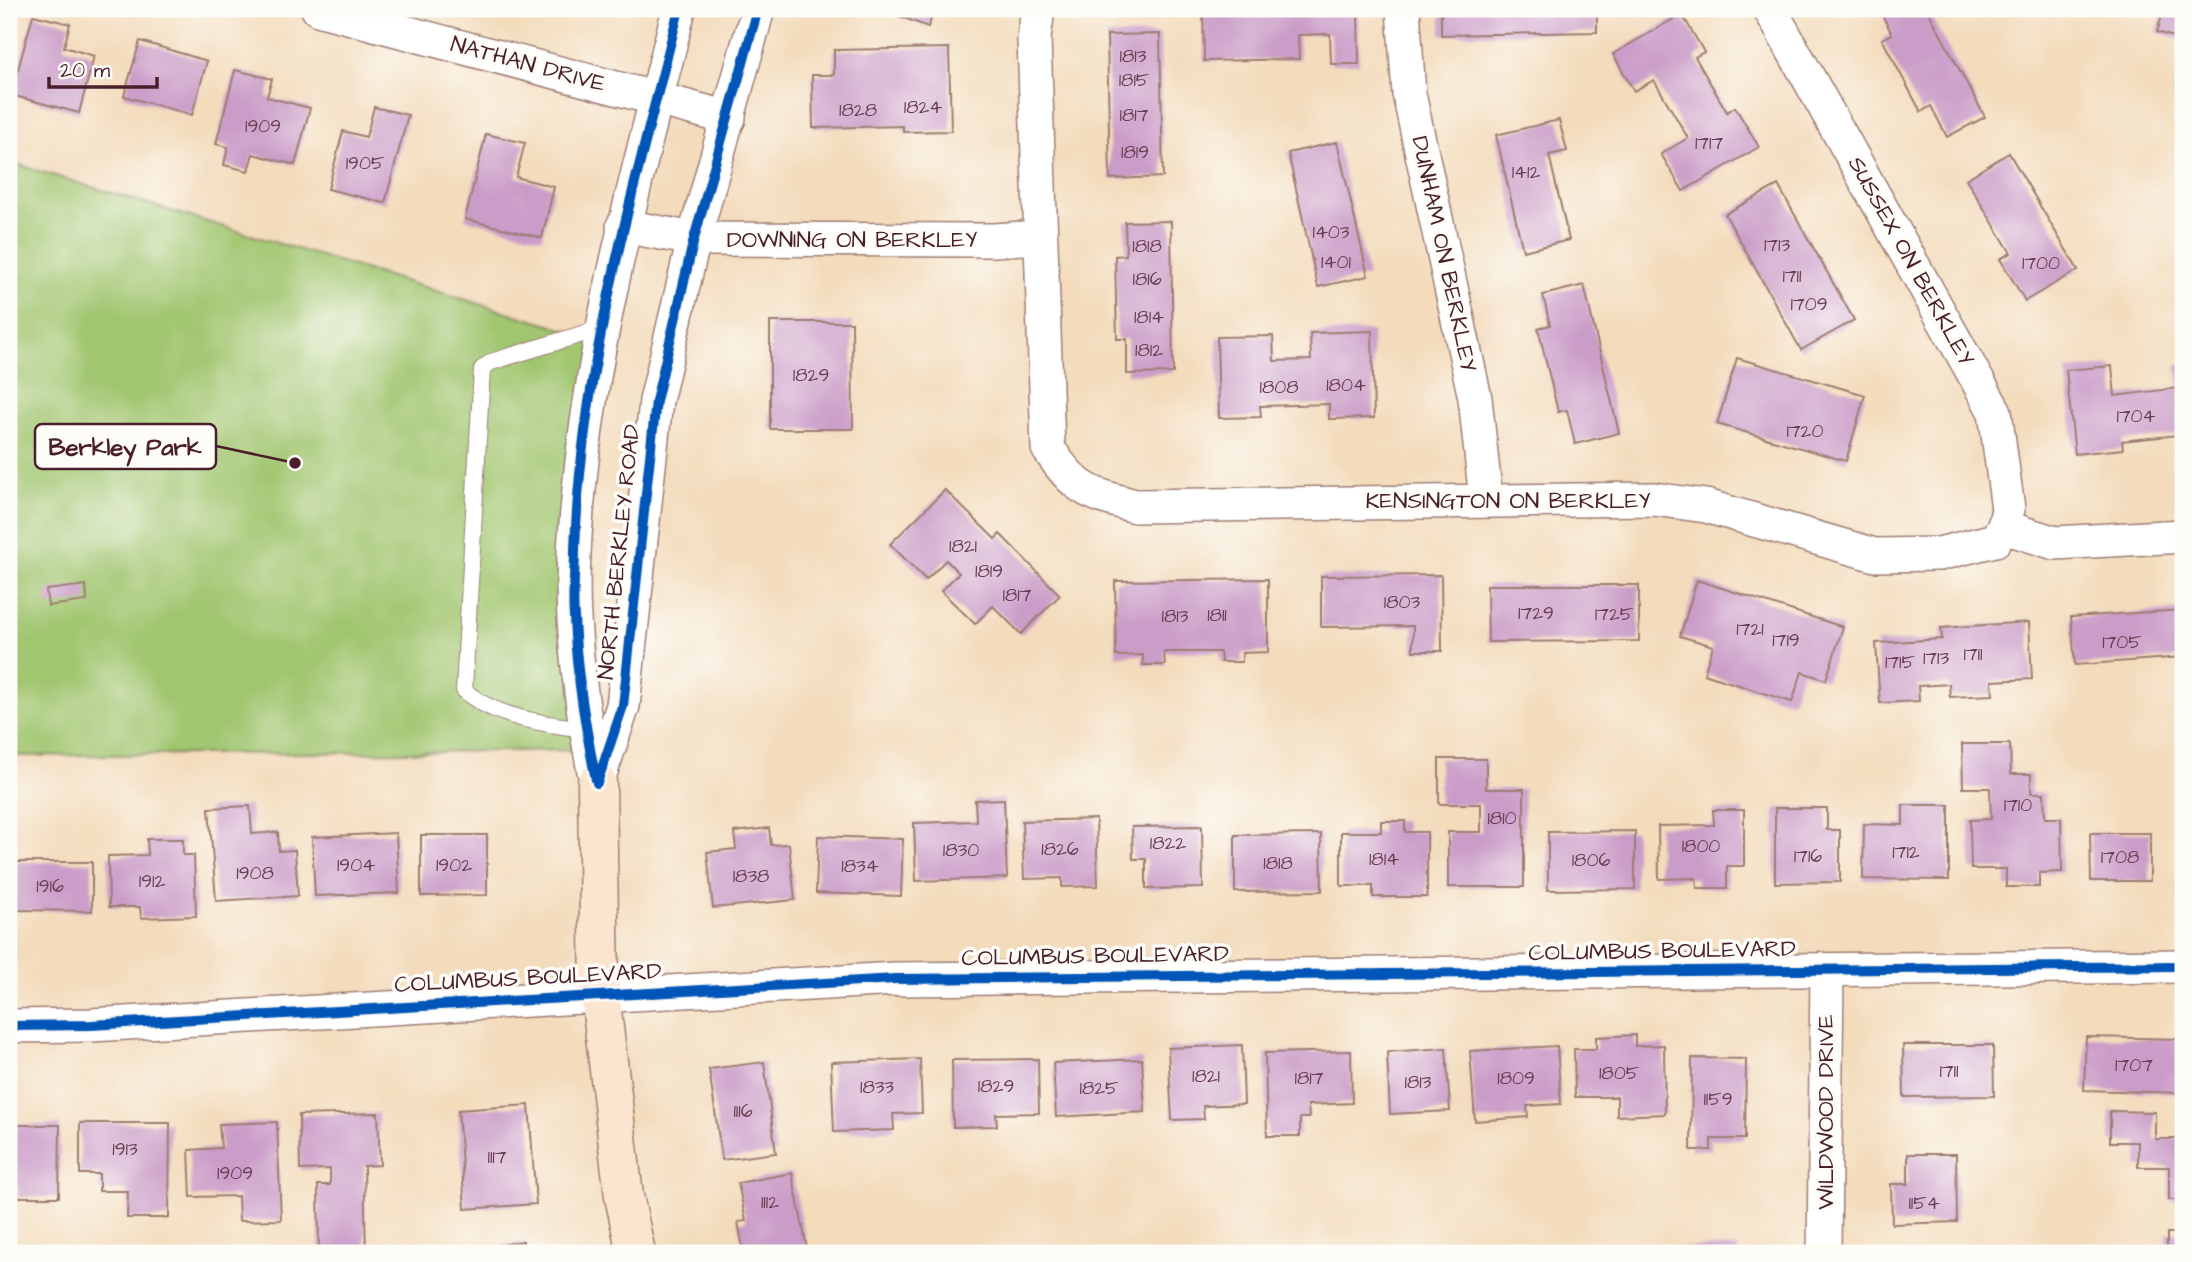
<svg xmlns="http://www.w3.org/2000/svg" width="2192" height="1262" font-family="'Architects Daughter',sans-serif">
<rect width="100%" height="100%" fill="#fdfcf7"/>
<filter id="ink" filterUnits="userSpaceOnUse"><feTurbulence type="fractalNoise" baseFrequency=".0143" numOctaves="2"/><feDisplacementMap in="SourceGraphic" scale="14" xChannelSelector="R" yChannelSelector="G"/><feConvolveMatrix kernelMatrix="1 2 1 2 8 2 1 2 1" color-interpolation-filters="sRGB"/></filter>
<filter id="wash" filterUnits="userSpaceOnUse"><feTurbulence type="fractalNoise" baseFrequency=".00686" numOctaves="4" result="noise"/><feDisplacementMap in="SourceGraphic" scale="28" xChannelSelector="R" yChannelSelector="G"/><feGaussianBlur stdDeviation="1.57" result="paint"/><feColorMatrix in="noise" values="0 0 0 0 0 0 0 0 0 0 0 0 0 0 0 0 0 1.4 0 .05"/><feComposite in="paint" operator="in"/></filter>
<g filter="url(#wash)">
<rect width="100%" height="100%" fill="#f3dbbb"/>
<path fill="#a1c670" stroke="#76724e" stroke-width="2" d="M9,162L599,340L587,415L590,750L9,756Z"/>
<g id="blocks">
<g fill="#ca9cc8">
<path d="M881,9H935L928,27Z"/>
<path d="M1203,9H1358L1359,64H1331L1330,34L1298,35L1299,59L1204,61Z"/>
<path d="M1441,9H1597V32L1441,35Z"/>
<path d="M1879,9H1927L1985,117L1947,137L1931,106L1921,112L1882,39L1892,34Z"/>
<path d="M2164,9H2183V40L2157,32Z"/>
<path d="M1682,14L1704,52L1695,57L1727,112L1735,107L1759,147L1683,191L1661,154L1688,138L1654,80L1634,91L1613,54Z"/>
<path d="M33,15L70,24L64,47L94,56L79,113L11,95Z"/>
<path d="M1160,34L1163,177L1110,179L1107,35Z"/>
<path d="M140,41L207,61L192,115L124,96Z"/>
<path d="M949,48L951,131L903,132V126L813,128L812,75H834V50Z"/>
<path d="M235,70L272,79L267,97L310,108L295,165L253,154L248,171L224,165L228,147L216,144Z"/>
<path d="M374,107L408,115L385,203L328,189L343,131L366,137Z"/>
<path d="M1559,120L1567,151L1549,155L1569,240L1523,251L1496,135Z"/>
<path d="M486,134L525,143L516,177L554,187L542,238L465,219Z"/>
<path d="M1337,142L1368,276L1318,287L1288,153Z"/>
<path d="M2009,153L2078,270L2025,301L2000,259L2011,253L1966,179Z"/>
<path d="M1778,185L1854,320L1801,350L1725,214Z"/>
<path d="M1171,221L1173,373L1127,374V339H1117L1115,256L1126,255L1125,222Z"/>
<path d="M1584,285L1619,433L1575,444L1567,410L1558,412L1538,328L1550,325L1543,295Z"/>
<path d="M770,322H852L853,429H770Z"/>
<path d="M1372,331L1374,418L1329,419V404L1260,406L1261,417L1219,418L1217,337L1273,336L1274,361L1311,360L1310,333Z"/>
<path d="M1737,358L1865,395L1846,461L1717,424Z"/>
<path d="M2183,364V443L2179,444L2178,435L2122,441L2123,449L2075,454L2066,370L2112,366L2115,396L2179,388L2176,365Z"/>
<path d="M945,490L995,539L1000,534L1060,595L1021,634L993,606L975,624L941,591L959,573L946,560L926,580L890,544Z"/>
<path d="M1441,575L1442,651H1413V626L1321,627V576Z"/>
<path d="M1268,579V652L1242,653V662H1221L1220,652H1164L1165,665H1143V655L1116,656L1115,581Z"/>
<path d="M1697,580L1843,627L1826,680L1802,672L1792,702L1704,674L1713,646L1680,636Z"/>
<path d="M86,585L87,601L48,606L46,590Z"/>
<path d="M1487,585H1639V641L1488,642Z"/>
<path d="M2183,610V657L2075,665L2071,617Z"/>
<path d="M2029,622L2032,679L1992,681L1993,695L1950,697L1949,684L1918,686L1919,701L1880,703L1876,643L1942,639L1941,628Z"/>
<path d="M1962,744H2010L2011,774H2031V793H2044L2045,818H2061L2062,872L2039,873V887H2006V869H1971L1970,820L1991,819L1990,788H1963Z"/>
<path d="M1439,759H1486V789H1524V887H1448V832H1481V804H1439Z"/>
<path d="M1004,799L1007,878L916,881L914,823L976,821L975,800Z"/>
<path d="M1903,805H1949V880L1863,879L1864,824L1903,825Z"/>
<path d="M250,806L252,834L278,832L279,851L295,850L298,896L216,901L209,808Z"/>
<path d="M1775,808H1827V830H1840V882L1775,883Z"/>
<path d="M1713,810H1744V866H1727V888H1697L1696,878L1659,879L1658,826L1714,825Z"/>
<path d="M1096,819L1098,886L1062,887V878L1024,879L1022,821Z"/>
<path d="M1381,821H1405V832H1427V897H1373V886H1341V832H1381Z"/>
<path d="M1202,826L1203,888L1146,889V859H1133L1132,827Z"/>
<path d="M769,828L771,845L789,844L795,900L713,908L707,852L736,849L734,832Z"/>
<path d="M1635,831V889L1548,890V832Z"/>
<path d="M2177,832H2183V879H2179Z"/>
<path d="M396,833L399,893L315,896L312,837Z"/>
<path d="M2090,833H2150V881H2091Z"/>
<path d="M1321,834L1322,891L1235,892V835Z"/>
<path d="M421,835H487V895L421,896Z"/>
<path d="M818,836L903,839L901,896L816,893Z"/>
<path d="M147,839H183V855H194L196,916L141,918L140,907H109L108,856L148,855Z"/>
<path d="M9,862H92V911L9,910Z"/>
<path d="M1635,1035V1046L1664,1045L1665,1114L1617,1116V1097H1575L1574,1049H1596V1037Z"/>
<path d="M2086,1037L2183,1039V1093L2084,1090Z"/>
<path d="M1242,1045L1244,1104L1203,1106L1204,1119L1172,1120L1168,1048Z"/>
<path d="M1903,1045H1993L1994,1096L1904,1097Z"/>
<path d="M1557,1046L1561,1104L1527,1106L1528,1117L1475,1121L1470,1051Z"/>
<path d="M1446,1048L1450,1111L1390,1114L1387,1052Z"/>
<path d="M1351,1051L1352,1103L1308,1105L1309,1118H1300V1136H1267L1265,1053Z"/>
<path d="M1692,1058L1746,1059L1745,1139H1711V1150H1691Z"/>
<path d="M920,1059L922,1113L893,1114L894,1130L834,1132L831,1062Z"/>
<path d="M1038,1059L1039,1113L996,1114L997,1126L953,1127L952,1060Z"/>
<path d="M1142,1059L1145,1112L1056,1117L1053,1063Z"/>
<path d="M764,1062L776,1153L722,1160L709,1069Z"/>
<path d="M529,1105L536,1204L465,1209L458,1110Z"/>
<path d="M2110,1111L2155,1112V1139H2183V1200H2169V1167H2138V1142H2110Z"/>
<path d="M378,1113L380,1165L364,1166L366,1253H319L318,1185H330V1169L300,1170L299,1115Z"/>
<path d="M277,1122L281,1220L239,1221L238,1196L191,1197L189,1150L221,1148L219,1124Z"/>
<path d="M80,1123H170L169,1218H127L128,1191H99V1174H80Z"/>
<path d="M9,1125H60L59,1197H18V1186H9Z"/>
<path d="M1908,1154H1956L1957,1222L1892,1224L1891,1184H1908Z"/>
<path d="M792,1173L808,1253H744L738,1222L746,1221L738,1183Z"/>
<rect x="2167" y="1233" width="16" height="20"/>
<path d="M523,1241L525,1253H465L464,1252Z"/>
<path d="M1677,1247L1738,1248V1253H1677Z"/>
</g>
</g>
</g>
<g filter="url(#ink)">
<use href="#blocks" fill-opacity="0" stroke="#9e7d73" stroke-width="2"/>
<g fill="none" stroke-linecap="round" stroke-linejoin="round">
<defs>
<path id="lane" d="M585,729C545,724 494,718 464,690L482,369L491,362L602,328"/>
<g id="street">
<path d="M318,9L729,118"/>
<path d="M1038,9L1034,38L1048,448C1076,491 1088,493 1135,506L1654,499L1706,506L1875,555L1939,554L1995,540L2004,527L2008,509L1995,412L1770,9"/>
<path d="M1403,9L1409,94L1475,398L1486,500"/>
<path d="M623,226L694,239L994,240L1039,237"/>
<path d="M2004,527L2055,543L2183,536"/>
<path d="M596,781C585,727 577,673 574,618C571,570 576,518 581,470C598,313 641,162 679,9"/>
<path d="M597,783L623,706L656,401L694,239L758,9"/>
<path d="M9,1026L91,1025L896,979L2183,966"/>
<path d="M1824,1253L1827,970"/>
</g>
<path id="secondary" d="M597,783L600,994L624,1196L636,1253"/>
</defs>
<use href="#lane" stroke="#9e7d73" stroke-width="18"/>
<use href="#street" stroke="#9e7d73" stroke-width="36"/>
<use href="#secondary" stroke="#9e7d73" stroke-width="41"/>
<use href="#lane" stroke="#fff" stroke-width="16"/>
<use href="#street" stroke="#fff" stroke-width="33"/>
<use href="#secondary" stroke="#fce5cf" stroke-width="38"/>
<defs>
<g id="cycleway">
<path d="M596,780C585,726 576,672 574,617C572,595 575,571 575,549C581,364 635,187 679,9"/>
<path d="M597,783L623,706L656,401L694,239L758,9"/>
<path d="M9,1026L91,1025L896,979L2183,966"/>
</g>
</defs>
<use href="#cycleway" stroke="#fdfcf7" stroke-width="15"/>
<use href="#cycleway" stroke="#0057b8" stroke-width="10"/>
</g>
</g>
<g text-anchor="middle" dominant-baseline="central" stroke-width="7" stroke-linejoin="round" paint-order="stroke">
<g font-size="19" fill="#6a3e52">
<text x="1133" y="56">1813</text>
<text x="1134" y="80">1815</text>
<text x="923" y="107">1824</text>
<text x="858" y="110">1828</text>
<text x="1134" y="115">1817</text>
<text x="263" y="126">1909</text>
<text x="1709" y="143">1717</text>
<text x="1135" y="152">1819</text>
<text x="365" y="163">1905</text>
<text x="1526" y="172">1412</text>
<text x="1331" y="232">1403</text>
<text x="1777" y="245">1713</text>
<text x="1147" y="246">1818</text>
<text x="1336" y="262">1401</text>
<text x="2041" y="263">1700</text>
<text x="1792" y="276">1711</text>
<text x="1147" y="279">1816</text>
<text x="1809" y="304">1709</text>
<text x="1149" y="317">1814</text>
<text x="1149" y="350">1812</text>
<text x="811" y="375">1829</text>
<text x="1346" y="385">1804</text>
<text x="1279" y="387">1808</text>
<text x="2136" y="416">1704</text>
<text x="1805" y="431">1720</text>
<text x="963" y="546">1821</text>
<text x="989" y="571">1819</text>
<text x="1017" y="595">1817</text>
<text x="1402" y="602">1803</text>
<text x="1536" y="613">1729</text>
<text x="1614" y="614">1725</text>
<text x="1217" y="615">1811</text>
<text x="1175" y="616">1813</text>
<text x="1750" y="629">1721</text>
<text x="1786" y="640">1719</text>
<text x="2122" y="642">1705</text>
<text x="1973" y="654">1711</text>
<text x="1936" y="658">1713</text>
<text x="1900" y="662">1715</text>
<text x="2018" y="805">1710</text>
<text x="1502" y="818">1810</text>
<text x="1168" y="843">1822</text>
<text x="1701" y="846">1800</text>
<text x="1060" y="849">1826</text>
<text x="961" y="850">1830</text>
<text x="1906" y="852">1712</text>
<text x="1808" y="856">1716</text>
<text x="2120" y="857">1708</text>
<text x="1384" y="859">1814</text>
<text x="1591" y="860">1806</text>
<text x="1278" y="863">1818</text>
<text x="356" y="865">1904</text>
<text x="454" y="865">1902</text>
<text x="860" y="866">1834</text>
<text x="255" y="873">1908</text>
<text x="751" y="876">1838</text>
<text x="152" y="881">1912</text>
<text x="50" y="886">1916</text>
<text x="2134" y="1065">1707</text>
<text x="1949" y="1071">1711</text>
<text x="1619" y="1073">1805</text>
<text x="1206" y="1076">1821</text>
<text x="1309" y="1078">1817</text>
<text x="1516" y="1078">1809</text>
<text x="1418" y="1082">1813</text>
<text x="996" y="1086">1829</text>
<text x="877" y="1087">1833</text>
<text x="1099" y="1088">1825</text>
<text x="1718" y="1099">1159</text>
<text x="743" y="1111">1116</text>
<text x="125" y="1149">1913</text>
<text x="497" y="1157">1117</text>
<text x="235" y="1173">1909</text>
<text x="770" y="1202">1112</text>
<text x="1924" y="1203">1154</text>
</g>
<g font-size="23" fill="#4a1f2b" stroke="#fdfcf7">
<text transform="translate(528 64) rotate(15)">NATHAN DRIVE</text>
<text x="852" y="240">DOWNING ON BERKLEY</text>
<text transform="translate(1444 254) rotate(78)">DUNHAM ON BERKLEY</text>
<text transform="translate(1911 261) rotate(61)">SUSSEX ON BERKLEY</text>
<text x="1508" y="501">KENSINGTON ON BERKLEY</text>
<text transform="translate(619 552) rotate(-84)">NORTH BERKLEY ROAD</text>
<text transform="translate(1662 951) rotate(-1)">COLUMBUS BOULEVARD</text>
<text transform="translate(1095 956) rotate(-1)">COLUMBUS BOULEVARD</text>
<text transform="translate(528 978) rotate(-3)">COLUMBUS BOULEVARD</text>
<text transform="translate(1826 1112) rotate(-90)">WILDWOOD DRIVE</text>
</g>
</g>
<path fill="none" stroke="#4a1f2b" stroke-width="2.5" d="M295 463L216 446"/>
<circle fill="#4a1f2b" stroke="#fdfcf7" stroke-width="2.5" cx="295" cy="463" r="7"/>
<rect fill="#fdfcf7" stroke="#4a1f2b" stroke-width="2.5" x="35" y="424" width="181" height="45" rx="7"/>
<g font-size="24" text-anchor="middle" font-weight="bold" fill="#4a1f2b">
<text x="125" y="455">Berkley Park</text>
</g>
<rect width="2192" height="1262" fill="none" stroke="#fdfcf7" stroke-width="35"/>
<path d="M49 77v10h108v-10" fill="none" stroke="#4a1f2b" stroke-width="3.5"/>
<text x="60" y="77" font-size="21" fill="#4a1f2b" stroke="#fdfcf7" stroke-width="5" paint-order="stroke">20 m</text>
</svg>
